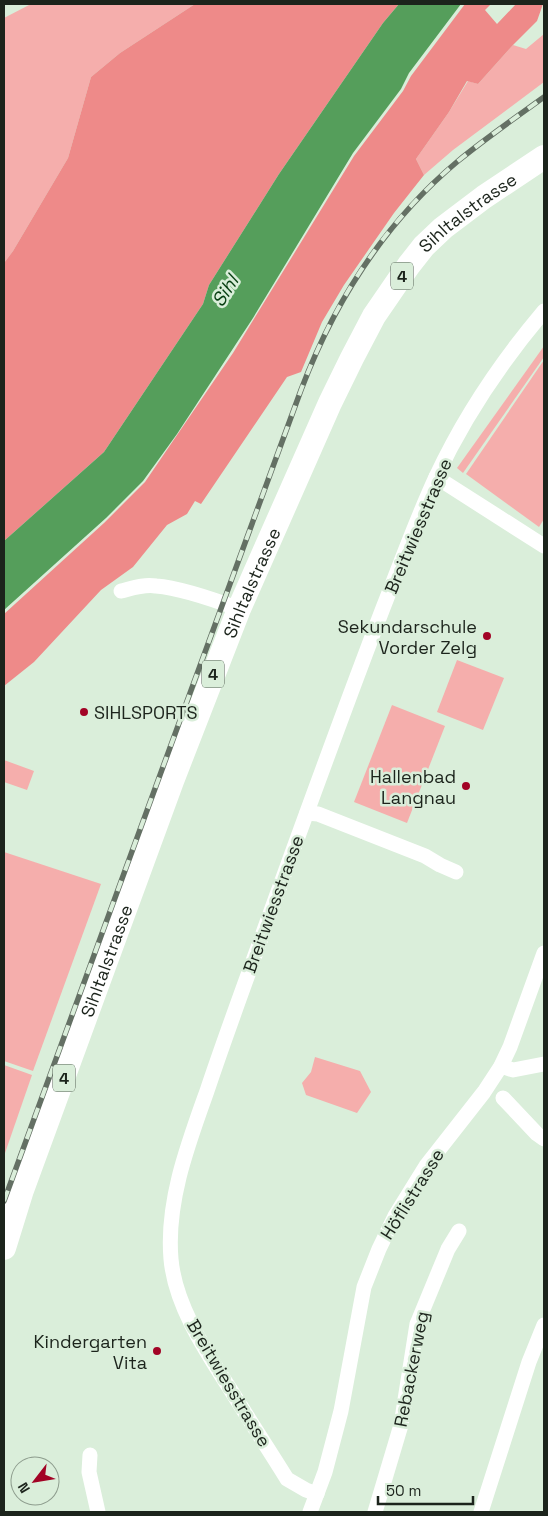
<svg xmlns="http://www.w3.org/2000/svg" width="548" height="1516" font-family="'Space Grotesk',sans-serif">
<rect width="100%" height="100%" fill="#daeeda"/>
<g fill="#f5aeac">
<path d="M31,4H195L120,53L91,77L68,158L13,251L4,263V18Z"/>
<path d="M544,34V82L453,150L424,175L416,159L449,112L468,81L478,84L513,45L526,49Z"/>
<path d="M544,346V357L463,473L457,468Z"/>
<path d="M544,360V519L539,527L466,474Z"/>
<path d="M457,660L504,678L483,730L437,712Z"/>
<path d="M392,705L445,726L407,823L354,802Z"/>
<path d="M4,760L34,771L27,790L4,782Z"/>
<path d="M4,852L101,884L33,1071L4,1061Z"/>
<path d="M315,1057L360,1071L371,1092L357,1113L306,1095L302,1083L311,1072Z"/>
<path d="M4,1065L32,1075L4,1156Z"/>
</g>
<g fill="#ee8a89">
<path d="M195,4H399L383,23L279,174L209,285L203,304L104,452L4,541V263L13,251L68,158L91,77L120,53Z"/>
<path d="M465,4H491L485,10L497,24L516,4H543L537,21L513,45L478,84L467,81L449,112L416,159L424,175L394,213L344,285L322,322L301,372L287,377L201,504L195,501L187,514L167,525L133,567L101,590L34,662L4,686V614L104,523L145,482L233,353L354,156L403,91L411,76Z"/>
</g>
<path fill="#559e5b" d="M399,4H461L409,73L401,89L353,153L253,318L177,434L143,481L106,518L4,610V541L104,452L203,304L209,285L279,174L383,23Z"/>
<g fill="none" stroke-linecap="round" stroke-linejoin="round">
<g stroke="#fff" stroke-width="15">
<path d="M436,477L544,546"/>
<path d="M121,591C133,588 144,584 156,586C181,588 215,600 239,609"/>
<path d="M307,813L318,814L425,856L440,865L456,872"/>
<path d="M501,1066L513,1070L544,1064"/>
<path d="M503,1098L537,1134L544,1139"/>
<path d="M90,1455L89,1472L98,1512"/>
<path d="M317,1494L306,1490L287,1479C269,1450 250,1421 232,1392C207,1353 175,1306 171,1259C166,1202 188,1144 207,1091C226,1034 247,978 267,922C305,817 343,712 383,608C400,565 416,520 436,477C464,417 501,362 544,311"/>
<path d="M310,1512L325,1472L341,1411L364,1287L379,1249L395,1216L426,1166L484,1092L501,1066L510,1047L544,953"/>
<path d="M375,1512L401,1425L417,1324L448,1249L459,1231"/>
<path d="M481,1512L529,1362L544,1325"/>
</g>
<path stroke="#fff" stroke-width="24" id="s1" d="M4,1248L22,1190L172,781L239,609L330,403L352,358L374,316L409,265L424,246L443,228L484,197L544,157"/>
<defs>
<path id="rail" d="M4,1201L301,390C335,300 384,223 458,161C486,138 515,118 544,97"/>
</defs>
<use href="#rail" stroke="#647064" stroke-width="5.5"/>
<use href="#rail" stroke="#daeeda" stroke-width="4" stroke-dasharray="11" stroke-linecap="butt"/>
</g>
<g fill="#a20325" stroke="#daeeda" stroke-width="2">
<circle cx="487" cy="636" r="5"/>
<circle cx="84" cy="712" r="5"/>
<circle cx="466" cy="786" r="5"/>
<circle cx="157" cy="1351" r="5"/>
</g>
<g text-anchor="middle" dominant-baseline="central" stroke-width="5" stroke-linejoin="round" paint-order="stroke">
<g fill="#daeeda" stroke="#556155" stroke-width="1">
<rect x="391" y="262.5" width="22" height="27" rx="4"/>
<rect x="202" y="660.5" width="22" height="27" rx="4"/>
<rect x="53" y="1064.5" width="22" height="27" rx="4"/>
</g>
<g font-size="16" font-weight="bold" fill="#1c241c">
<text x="402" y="276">4</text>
<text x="213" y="674">4</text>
<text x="64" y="1078">4</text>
</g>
<g font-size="18" fill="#1c241c" stroke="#daeeda">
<text stroke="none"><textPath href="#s1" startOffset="1145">Sihltalstrasse</textPath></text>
<text transform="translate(418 526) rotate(-67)">Breitwiesstrasse</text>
<text stroke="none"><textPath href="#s1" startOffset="710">Sihltalstrasse</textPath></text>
<text transform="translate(273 904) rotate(-70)">Breitwiesstrasse</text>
<text stroke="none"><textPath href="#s1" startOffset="305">Sihltalstrasse</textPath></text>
<text transform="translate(412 1194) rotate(-58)">Höflistrasse</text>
<text transform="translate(411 1369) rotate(-79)">Rebackerweg</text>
<text transform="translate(229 1383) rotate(59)">Breitwiesstrasse</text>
</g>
<g font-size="18" fill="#1c241c" stroke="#daeeda" text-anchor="end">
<text x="477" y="626">Sekundarschule<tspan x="477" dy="21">Vorder Zelg</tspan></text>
<text x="94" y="712" text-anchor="start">SIHLSPORTS</text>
<text x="456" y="776">Hallenbad<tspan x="456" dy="21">Langnau</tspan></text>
<text x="147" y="1341">Kindergarten<tspan x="147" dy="21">Vita</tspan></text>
</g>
<g font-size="19" font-style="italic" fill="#083f12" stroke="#daeeda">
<text transform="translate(225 291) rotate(-58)">Sihl</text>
</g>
</g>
<rect width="548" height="1516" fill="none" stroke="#1c241c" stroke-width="10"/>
<g transform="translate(35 1481) rotate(239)"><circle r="24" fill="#daeeda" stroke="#8e9d8e"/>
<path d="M0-4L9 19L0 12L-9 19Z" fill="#a20325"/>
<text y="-8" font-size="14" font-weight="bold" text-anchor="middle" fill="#1c241c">N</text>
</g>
<path d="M378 1496v8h95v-8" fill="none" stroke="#1c241c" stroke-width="2.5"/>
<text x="386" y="1496" font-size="15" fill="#1c241c" stroke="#daeeda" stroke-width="4" paint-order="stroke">50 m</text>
</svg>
